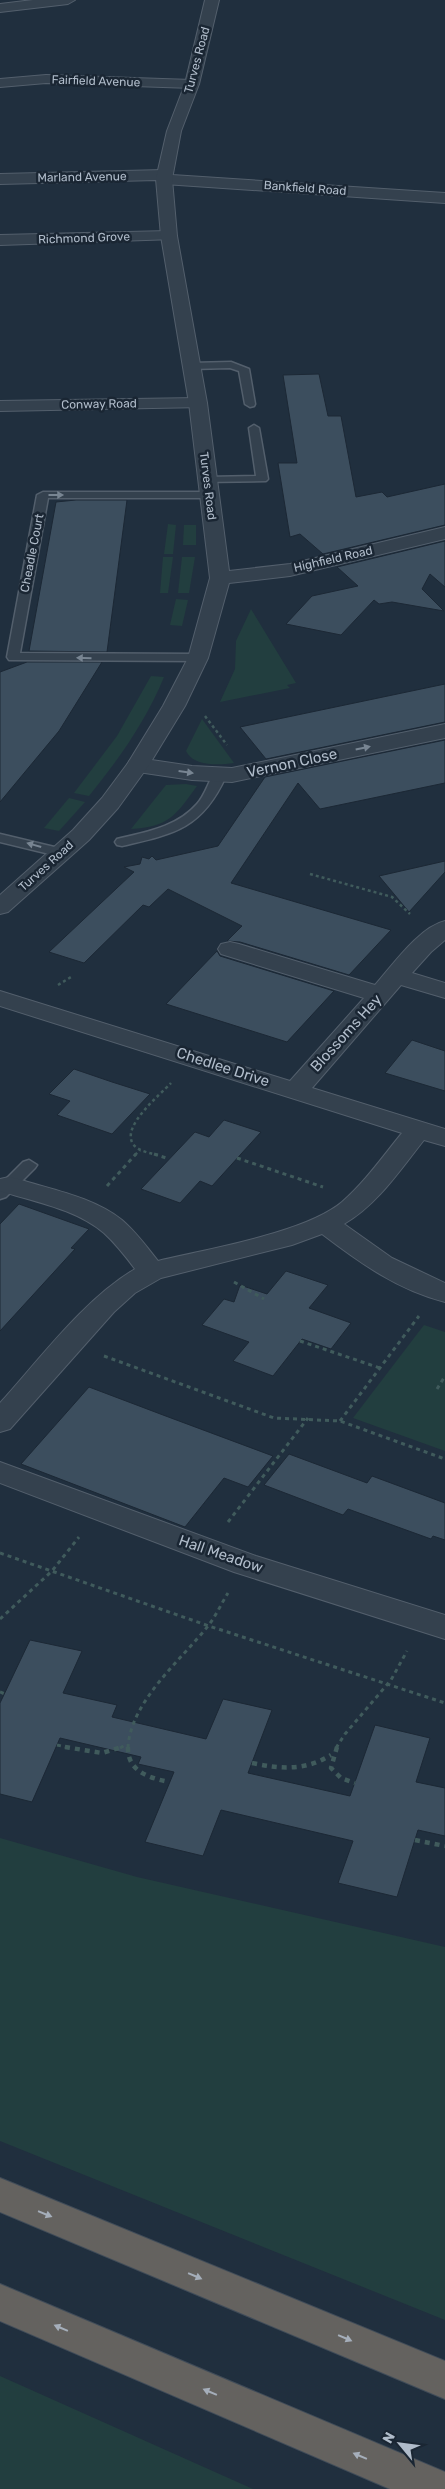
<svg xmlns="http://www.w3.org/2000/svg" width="445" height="2489" font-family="Rubik,sans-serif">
<rect width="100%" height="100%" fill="#202f3e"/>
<g fill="#223e3f">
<path d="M168,524L176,525L173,554H164Z"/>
<path d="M184,525H196V545H183Z"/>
<path d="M163,557H173L168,593H160Z"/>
<path d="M182,557H195L189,593H178Z"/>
<path d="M176,599L188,600L182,626L170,625Z"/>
<path d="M251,609L296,683L287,685L290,688L220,702L235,669L236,641Z"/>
<path d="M151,676L164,677C146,721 119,759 89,796L74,793L117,736Z"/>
<path d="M202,719L234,763C219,765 194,767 186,751Z"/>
<path d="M186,784L197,786C176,815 169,827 131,829L166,785Z"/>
<path d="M69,798L85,802L59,831L44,828Z"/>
<path d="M424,1325L445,1332V1451L353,1418Z"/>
<path d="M0,1838L137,1877L445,1947V2320L0,2141Z"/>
<path d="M0,2376L253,2489H0Z"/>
</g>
<g fill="#3c4e5e" stroke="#1c2835">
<path d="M319,374L328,416H341L356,497L382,492L387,497L445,484V525L323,554L300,534L290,537L278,463H297L283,375Z"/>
<path d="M76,500H127L107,652L29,651L56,502Z"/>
<path d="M445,541V587L430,574L422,589L444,611L392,602L379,604L374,600L341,635L286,624L312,596L358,586L337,567Z"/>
<path d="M27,662H102L59,731L0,802V672Z"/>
<path d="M445,684V722L266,759L240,727Z"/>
<path d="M445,740V783L320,809L298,783L231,883L391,930L349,975L240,942L227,941L242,926L168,889L149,907L143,905L84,963L49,952L134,872L124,867L140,864L142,857L149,859L152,856L156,860L218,846L265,777Z"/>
<path d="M445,861V872L409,912L379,876Z"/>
<path d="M217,951L220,956L334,991L287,1042L166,1004Z"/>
<path d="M412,1040L445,1051V1091L385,1073Z"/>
<path d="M74,1069L112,1082L150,1094L112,1134L57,1115L70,1101L49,1094Z"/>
<path d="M224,1120L261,1132L212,1186L200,1181L180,1203L141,1189L195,1132L209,1137Z"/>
<path d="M19,1204L89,1229L71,1248L75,1249L0,1331V1224Z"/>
<path d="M286,1271L328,1285L309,1308L351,1323L331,1349L302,1339L273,1376L233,1361L249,1342L202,1325L224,1299L234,1302L240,1285L267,1294Z"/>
<path d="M89,1387L163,1415L273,1456L248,1487L224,1478L185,1527L21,1464Z"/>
<path d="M289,1454L367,1483L372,1476L445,1503V1540L433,1536L431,1539L348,1509L343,1515L264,1485Z"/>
<path d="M30,1640L82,1651L63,1693L117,1705L112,1717L206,1739L223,1699L272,1710L248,1773L350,1796L375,1725L430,1738L416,1782L445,1788V1836L418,1830L397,1897L338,1883L353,1841L221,1810L203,1856L145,1842L174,1772L138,1764L141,1757L60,1738L32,1802L0,1794V1703Z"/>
</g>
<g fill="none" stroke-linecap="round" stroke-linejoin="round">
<defs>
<g id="service">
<path d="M231,362L249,369L255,404L254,406L250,407L245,404L239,371L230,368L191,369L186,366L191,363Z"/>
<path d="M254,425L259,428L268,479L266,481L203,482L201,480L207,477L256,476L249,428Z"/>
<path d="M43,492H209L215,495L209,498H48L20,653L198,654L204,658L202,661L9,660L7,657L37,495Z"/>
<path d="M219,772L226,776C202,829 174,834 122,846L117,845L115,842L117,839C146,832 177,827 197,804C205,795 208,783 214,773Z"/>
<path d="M0,834L67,850L69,853L62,857L0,842Z"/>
<path d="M29,1160L37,1165L35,1168L6,1197L0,1199V1185L23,1162Z"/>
</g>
<g id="minor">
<path d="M33,0H75L68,4L0,12V4Z"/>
<path d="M46,75L192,80L199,84L192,88L46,83L0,87V79Z"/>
<path d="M164,170L172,175L445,193V203L164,184L157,180L0,184V174Z"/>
<path d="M169,231L177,236L175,239L0,245V235Z"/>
<path d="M198,398L204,399L207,403L204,407L0,411V401Z"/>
<path d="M445,724V738L232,782L192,780L138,772L130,770L127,765L130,760L138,758L192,766L232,768Z"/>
<path d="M445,921V940L431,952L412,973L445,983V998L401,985L312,1088L445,1129V1146L424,1140C400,1170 378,1204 344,1224L392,1258L445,1283V1302C398,1290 360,1263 322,1234L292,1245L161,1278L135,1293L114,1312L10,1429L0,1432V1403C40,1359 84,1299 135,1269C126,1257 116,1244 104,1233C76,1209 35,1202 0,1191V1179L9,1177L18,1179C53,1190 93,1197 122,1220C136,1232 147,1247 158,1261C207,1249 305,1233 342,1202C365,1182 383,1156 402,1133L0,1006V991L290,1081L364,998L221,954L218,949L221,944L230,942L239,944L375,985C392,966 419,927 445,921Z"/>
<path d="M0,1462L256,1556L445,1615V1639L234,1572L0,1483Z"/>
</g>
<path id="tertiary" d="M205,0H219L199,84L181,131L172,179L177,236L207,403L229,571L290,564L445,527V539L290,576L229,583L208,658L185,706L149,765L118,808L89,840L8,912L0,914V895L73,830L102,798L128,763L163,706L188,658L210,578L189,403L161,236L156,179L167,131L185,84Z"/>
<g id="trunk">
<path d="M0,2178L445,2361V2399L0,2212Z"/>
<path d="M0,2284L445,2472V2489H390L0,2321Z"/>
</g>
</defs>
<use href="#service" stroke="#535f6c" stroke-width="3"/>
<use href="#minor" stroke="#535f6c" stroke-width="2"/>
<use href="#tertiary" stroke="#535f6c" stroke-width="2"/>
<use href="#trunk" stroke="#404c59" stroke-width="2"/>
<g stroke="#405b5c" stroke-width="2.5" stroke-dasharray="3 3" stroke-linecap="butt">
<path d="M205,716L227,745"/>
<path d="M310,874L392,897L410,914"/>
<path d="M58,985L71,977"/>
<path d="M135,1155L140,1150"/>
<path d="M158,1155C149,1153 138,1151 133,1144C121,1126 160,1095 171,1083"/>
</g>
<g stroke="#405b5c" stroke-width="3" stroke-dasharray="4 4" stroke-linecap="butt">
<path d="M154,1154L169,1159"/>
<path d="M237,1158L323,1187"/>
<path d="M107,1186L136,1154"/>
<path d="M234,1282L264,1299"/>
<path d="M300,1341L380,1368"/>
<path d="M104,1356L274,1418L340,1421L445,1459"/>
<path d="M437,1389L445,1376"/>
<path d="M340,1421L419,1316"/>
<path d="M228,1522L308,1418"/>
<path d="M0,1553L209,1626L445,1703"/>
<path d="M0,1619L52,1571L79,1537"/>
<path d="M0,1692L5,1694"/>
<path d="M57,1745L70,1748"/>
<path d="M120,1748L127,1744"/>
<path d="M128,1748C130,1702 181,1660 208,1626C216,1616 221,1604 228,1593"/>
<path d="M336,1748L345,1734L391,1680L407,1651"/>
</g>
<g stroke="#405b5c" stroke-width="4.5" stroke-dasharray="5 5" stroke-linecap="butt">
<path d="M65,1747L102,1753L122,1747"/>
<path d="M128,1747C127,1771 149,1778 169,1782"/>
<path d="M337,1747L331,1768L341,1778L355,1783"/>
<path d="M252,1763C281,1769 305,1771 331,1755"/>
<path d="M415,1840L445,1846"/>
</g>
<use href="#service" fill="#34414e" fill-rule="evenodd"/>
<use href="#minor" fill="#34414e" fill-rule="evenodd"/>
<use href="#tertiary" fill="#34414e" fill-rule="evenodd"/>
<use href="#trunk" fill="#64625f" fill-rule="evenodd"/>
</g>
<defs><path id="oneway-solid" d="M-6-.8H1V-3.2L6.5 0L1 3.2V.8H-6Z" transform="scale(1.25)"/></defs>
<g fill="#788592">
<use href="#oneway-solid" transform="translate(56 495)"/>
<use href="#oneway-solid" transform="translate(84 658) rotate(-179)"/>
<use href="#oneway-solid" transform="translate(363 748) rotate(-12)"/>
<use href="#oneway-solid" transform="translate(186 772) rotate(8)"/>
<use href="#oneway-solid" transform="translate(34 845) rotate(-164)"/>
</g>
<g fill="#a5aeba">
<use href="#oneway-solid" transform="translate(45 2214) rotate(22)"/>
<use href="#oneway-solid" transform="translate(195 2276) rotate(23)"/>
<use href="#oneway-solid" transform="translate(61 2328) rotate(-157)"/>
<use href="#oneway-solid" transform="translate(345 2338) rotate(23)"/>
<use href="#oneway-solid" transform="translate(210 2392) rotate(-157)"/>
<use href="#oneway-solid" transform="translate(360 2456) rotate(-157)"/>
</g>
<g text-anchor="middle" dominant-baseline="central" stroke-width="5" stroke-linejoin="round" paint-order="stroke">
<g font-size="12" fill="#b0bcca" stroke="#1a2633">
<text transform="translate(197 60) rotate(-75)">Turves Road</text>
<text transform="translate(96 81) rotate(2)">Fairfield Avenue</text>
<text transform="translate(82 177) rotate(-1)">Marland Avenue</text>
<text transform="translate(305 188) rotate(4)">Bankfield Road</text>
<text transform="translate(84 238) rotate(-2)">Richmond Grove</text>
<text transform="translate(99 404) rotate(-1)">Conway Road</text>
<text transform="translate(208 486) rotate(83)">Turves Road</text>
<text transform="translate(32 553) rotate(-79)">Cheadle Court</text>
<text transform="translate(333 559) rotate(-13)">Highfield Road</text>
<text transform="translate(46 866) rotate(-42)">Turves Road</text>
</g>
<g font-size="15" fill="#b0bcca" stroke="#1a2633">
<text transform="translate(292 763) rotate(-12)">Vernon Close</text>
<text transform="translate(346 1033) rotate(-48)">Blossoms Hey</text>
<text transform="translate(223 1067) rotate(18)">Chedlee Drive</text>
<text transform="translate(221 1554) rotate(19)">Hall Meadow</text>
</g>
</g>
<g transform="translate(400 2444) rotate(299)" stroke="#1a2633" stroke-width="4" paint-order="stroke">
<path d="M0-4L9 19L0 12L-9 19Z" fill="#b0bcca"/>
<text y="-8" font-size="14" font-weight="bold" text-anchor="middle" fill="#b0bcca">N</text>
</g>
</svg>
